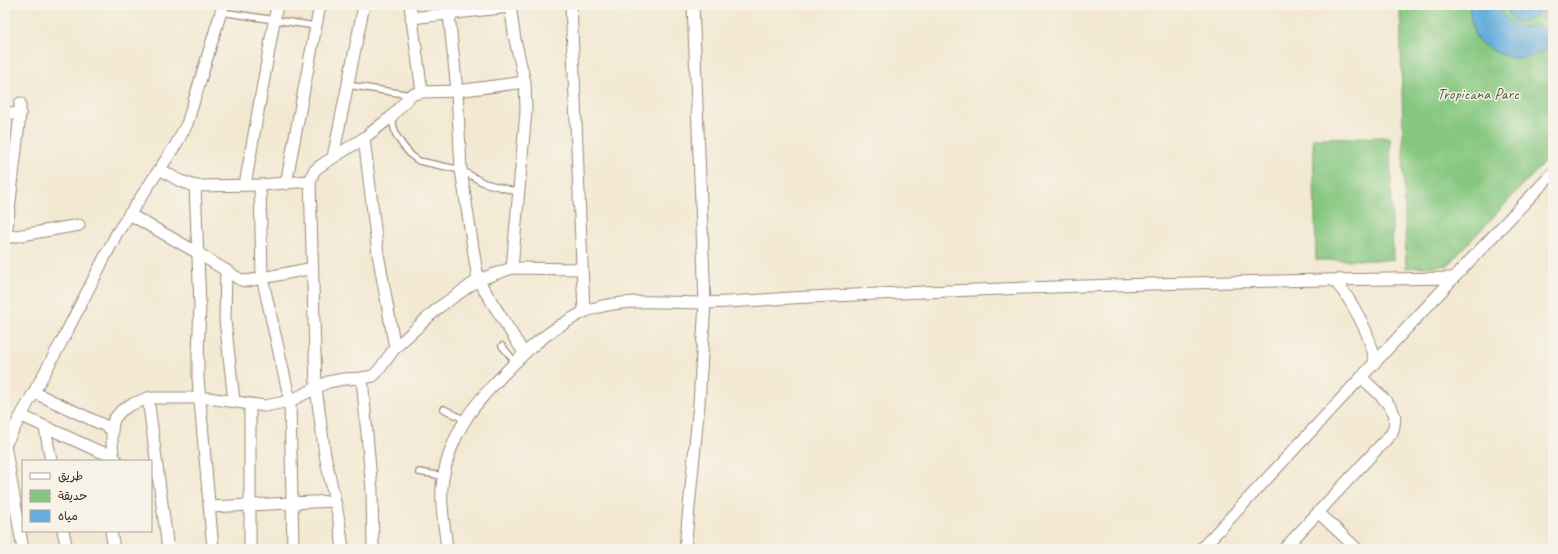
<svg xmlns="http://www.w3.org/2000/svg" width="1558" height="554" font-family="Caveat,'Playpen Sans Arabic',sans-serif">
<rect width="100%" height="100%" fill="#f7f3e8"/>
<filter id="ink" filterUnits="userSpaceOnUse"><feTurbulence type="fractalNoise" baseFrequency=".025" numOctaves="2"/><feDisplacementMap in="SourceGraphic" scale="8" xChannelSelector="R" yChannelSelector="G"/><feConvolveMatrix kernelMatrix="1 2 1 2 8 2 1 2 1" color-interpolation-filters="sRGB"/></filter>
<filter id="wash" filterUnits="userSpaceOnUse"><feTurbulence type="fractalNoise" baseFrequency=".012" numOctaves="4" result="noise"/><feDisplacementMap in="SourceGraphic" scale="16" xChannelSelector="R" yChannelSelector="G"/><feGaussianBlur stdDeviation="0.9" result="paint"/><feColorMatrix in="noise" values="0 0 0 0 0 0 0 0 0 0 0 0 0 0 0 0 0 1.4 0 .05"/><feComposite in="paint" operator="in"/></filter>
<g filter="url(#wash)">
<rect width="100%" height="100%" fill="#f3e9d3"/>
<g fill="#85c780" stroke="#60784f">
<path d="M1400,5H1553V153L1448,265L1406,268Z"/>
<path d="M1390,137L1393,260H1316L1313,138Z"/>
</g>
<g fill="#65addc" stroke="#506c7d">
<path d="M1469,5H1505L1503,15C1517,32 1521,26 1540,26L1552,37C1552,39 1552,41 1551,43C1547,54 1522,60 1512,58C1502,55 1486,49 1479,41C1471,31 1471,17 1469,5Z"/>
<path d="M1509,5H1538L1537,17C1523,21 1517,27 1508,13Z"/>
<path d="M1543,5H1553V23L1542,18Z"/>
</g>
</g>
<g filter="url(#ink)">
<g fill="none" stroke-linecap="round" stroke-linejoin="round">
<defs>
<g id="service">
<path d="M221,12L316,26"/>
<path d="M348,85L411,95"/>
<path d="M391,117L396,135L404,147L412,156L419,161L461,170L484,183L518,192"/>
<path d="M502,346L515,362"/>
<path d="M444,409L465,420"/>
<path d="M419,472L443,476"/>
</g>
<g id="minor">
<path d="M410,5L422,92"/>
<path d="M448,5L457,91L461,170L478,280L524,353"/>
<path d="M510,5L515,40L525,82"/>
<path d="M571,5L584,312"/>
<path d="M411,18L510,7"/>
<path d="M5,113L20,114"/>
<path d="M364,138L378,254L395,348"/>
<path d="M333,157L364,5"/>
<path d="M160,169L178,180L195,186L260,185L310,181"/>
<path d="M286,184L320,5"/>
<path d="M245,185L277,5"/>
<path d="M260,185L262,277L290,401L293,549"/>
<path d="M195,186L200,306L198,355V378L213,549"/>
<path d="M129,214L198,253L241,280L247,281L313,268"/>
<path d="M6,237L20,114V103"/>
<path d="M5,238L79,225"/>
<path d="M226,270L225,320L234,401"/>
<path d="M1334,280C1352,300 1371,335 1375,362"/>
<path d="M362,378L372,491L373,549"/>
<path d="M35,393L112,429"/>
<path d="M148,398L168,549"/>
<path d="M250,405V549"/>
<path d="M22,416L96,450L113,456"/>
<path d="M45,428L51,461"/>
<path d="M5,445L62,341L117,233L175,146L187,124L223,5"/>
<path d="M5,445L23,549"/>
<path d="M117,461L113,456L112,442V429L114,419L121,411L130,405L148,398H208L265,406L290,401L328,382L344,379L362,378L373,376L378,371L395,348L438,308L478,280L512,268L582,269"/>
<path d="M210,507L334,501"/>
<path d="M1319,513L1357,549"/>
<path d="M63,531L67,549"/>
<path d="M111,531L114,549"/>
<path d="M343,549L339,520L325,455L316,388L310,181L314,171L320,166L364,138L391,117L411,95L422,92L457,91L525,82L526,111L512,268"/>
<path d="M447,549C445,528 439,500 443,479C446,459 455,436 466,419C475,404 487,392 499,379C520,357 540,337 566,322C573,318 579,314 586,311C623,297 664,303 703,303C732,302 761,300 790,298C1011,287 1232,281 1452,278"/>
<path d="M685,549L699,404L705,302L693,5"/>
<path d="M1201,549C1319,424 1434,297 1553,173"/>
<path d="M1284,549L1392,433C1394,427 1396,420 1394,414C1390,402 1371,387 1362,378"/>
</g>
</defs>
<use href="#service" stroke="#978a78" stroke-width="8"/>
<use href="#minor" stroke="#978a78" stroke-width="13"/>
<use href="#service" stroke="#fff" stroke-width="5.5"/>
<use href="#minor" stroke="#fff" stroke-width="11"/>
</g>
</g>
<g text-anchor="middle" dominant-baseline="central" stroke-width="3" stroke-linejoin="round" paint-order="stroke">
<g font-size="16" fill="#51593b" stroke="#f7f3e8">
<text x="1478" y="94">Tropicana Parc</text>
</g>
</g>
<rect width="1558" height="554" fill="none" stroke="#f7f3e8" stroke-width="20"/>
<rect x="22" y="460" width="130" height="72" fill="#f7f3e8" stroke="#aca397"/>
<rect x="30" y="473" width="20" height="6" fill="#ffffff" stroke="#aca397"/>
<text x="58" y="480" font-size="12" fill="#3b2a1e">طريق</text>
<rect x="30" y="490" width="20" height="12" fill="#85c780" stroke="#aca397"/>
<text x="58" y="500" font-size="12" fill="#3b2a1e">حديقة</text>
<rect x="30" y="510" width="20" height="12" fill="#65addc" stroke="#aca397"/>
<text x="58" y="520" font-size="12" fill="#3b2a1e">مياه</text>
</svg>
